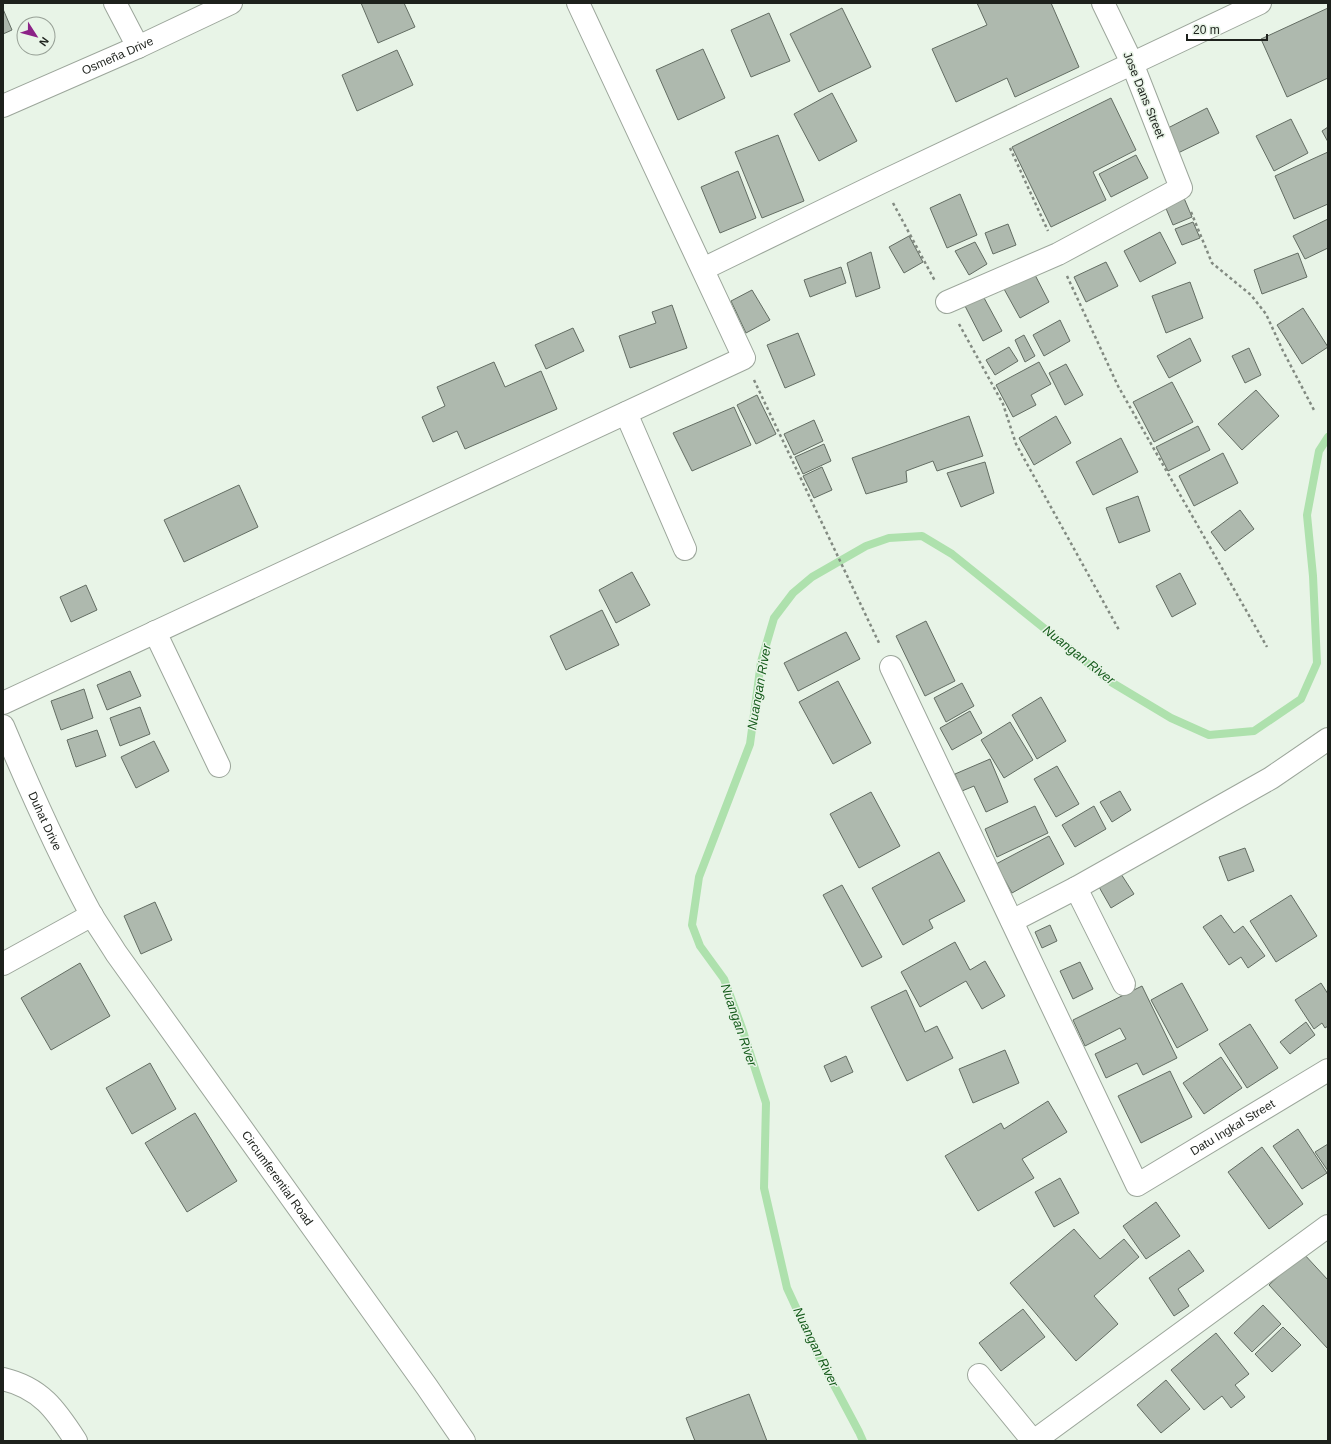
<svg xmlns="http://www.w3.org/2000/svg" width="1331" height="1444" font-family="Arial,sans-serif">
<rect width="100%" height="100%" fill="#e8f4e7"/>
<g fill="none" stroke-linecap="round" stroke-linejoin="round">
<path stroke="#aee1ad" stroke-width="8" d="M863,1441L859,1432L818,1355L787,1288L764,1188L766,1103L742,1028L724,979L700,946L692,925L699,877L750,744L761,662L774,618L793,593L812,577L866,546L889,538L922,536L952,554L1111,682L1171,718L1209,735L1254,731L1301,699L1317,663L1313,576L1307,515L1319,451L1328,437"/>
</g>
<g fill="#aeb9ae" stroke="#636d63">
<path d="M361,3H404L415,27L378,43Z"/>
<path d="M977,3H1051L1079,67L1015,97L1007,78L956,102L932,49L987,25Z"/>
<path d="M842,8L871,67L819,92L790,34Z"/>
<path d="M1328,8V78L1287,97L1261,39Z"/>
<path d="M3,9L12,30L3,34Z"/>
<path d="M769,13L790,61L751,77L731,30Z"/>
<path d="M703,49L725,98L678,120L656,70Z"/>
<path d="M397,50L413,85L357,111L342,75Z"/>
<path d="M832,93L857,141L819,161L794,114Z"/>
<path d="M1111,98L1136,150L1093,172L1106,200L1051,227L1012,147Z"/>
<path d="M1207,108L1219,133L1176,154L1164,130Z"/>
<path d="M1291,119L1308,153L1274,171L1256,136Z"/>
<path d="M1328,127V142L1322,131Z"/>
<path d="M778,135L804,201L762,218L735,152Z"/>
<path d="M1328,152V204L1294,219L1275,176Z"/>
<path d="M1136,155L1148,178L1111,197L1099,174Z"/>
<path d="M738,171L756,218L720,233L701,187Z"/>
<path d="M1181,191L1192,217L1173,225L1162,199Z"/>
<path d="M960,194L977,235L947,248L930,208Z"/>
<path d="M1328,219V248L1305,259L1293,236Z"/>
<path d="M1193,222L1200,238L1182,245L1175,229Z"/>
<path d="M1008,224L1016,245L993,254L985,233Z"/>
<path d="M1160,232L1176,263L1140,282L1124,251Z"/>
<path d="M909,236L923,262L904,273L889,247Z"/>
<path d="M975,242L987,264L969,275L955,251Z"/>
<path d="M871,252L880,288L856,297L847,263Z"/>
<path d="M1298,253L1307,277L1262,294L1254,270Z"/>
<path d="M1106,262L1118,286L1086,302L1074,277Z"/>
<path d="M841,267L846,283L810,297L804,280Z"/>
<path d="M1034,273L1049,302L1020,318L1004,289Z"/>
<path d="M1190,282L1203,318L1166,333L1152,296Z"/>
<path d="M752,290L770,320L746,333L731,301Z"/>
<path d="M983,296L1002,331L983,341L965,306Z"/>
<path d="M672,305L687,348L630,368L619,336L656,323L652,312Z"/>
<path d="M1303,308L1328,347L1302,364L1277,325Z"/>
<path d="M1060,320L1070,341L1044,356L1033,335Z"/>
<path d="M573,328L584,351L546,369L535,345Z"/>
<path d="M798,333L815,375L785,388L767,345Z"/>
<path d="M1024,335L1035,356L1025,362L1015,340Z"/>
<path d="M1190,338L1201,361L1169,378L1157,356Z"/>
<path d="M1009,347L1018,361L995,375L986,360Z"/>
<path d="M1249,348L1261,375L1245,383L1232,356Z"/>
<path d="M494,362L505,387L541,371L557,409L465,449L457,431L433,442L422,417L445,406L437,387Z"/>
<path d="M1039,362L1051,384L1031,395L1036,405L1013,417L996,385Z"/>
<path d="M1066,364L1083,395L1065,405L1049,373Z"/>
<path d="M1172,382L1193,422L1154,442L1133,402Z"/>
<path d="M1256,390L1279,416L1242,450L1218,424Z"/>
<path d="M757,395L776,434L756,444L737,405Z"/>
<path d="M734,407L751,445L692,471L673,433Z"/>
<path d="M969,416L983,456L937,471L933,461L906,471L907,482L866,494L852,458Z"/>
<path d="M1056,416L1071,443L1034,465L1019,438Z"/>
<path d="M814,420L823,441L794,455L784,434Z"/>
<path d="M1198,426L1210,450L1168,471L1156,447Z"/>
<path d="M1121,438L1138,472L1093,495L1076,462Z"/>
<path d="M824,444L831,461L803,474L795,457Z"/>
<path d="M1223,453L1238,483L1194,506L1179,476Z"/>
<path d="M985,462L994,493L961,507L947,473Z"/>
<path d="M822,467L832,490L814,498L803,476Z"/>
<path d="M239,485L258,527L184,562L164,520Z"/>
<path d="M1138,496L1150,531L1119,543L1106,508Z"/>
<path d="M1240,510L1254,529L1225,551L1211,532Z"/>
<path d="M632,572L650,605L616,623L599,590Z"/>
<path d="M1180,573L1196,604L1172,617L1156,586Z"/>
<path d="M86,585L97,610L71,622L60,597Z"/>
<path d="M602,610L619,645L566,670L550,636Z"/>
<path d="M926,621L955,681L925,696L896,636Z"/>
<path d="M846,632L860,659L798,691L784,663Z"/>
<path d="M130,671L141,696L107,710L97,685Z"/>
<path d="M838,681L871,743L833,764L799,702Z"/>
<path d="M962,683L974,706L946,722L934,698Z"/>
<path d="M84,689L93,718L61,730L51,701Z"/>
<path d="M1041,697L1066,741L1037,759L1012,715Z"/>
<path d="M140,707L150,734L120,746L110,718Z"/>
<path d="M970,711L982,733L952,750L940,728Z"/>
<path d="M1010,722L1033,760L1004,778L981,740Z"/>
<path d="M97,730L106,756L76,767L67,740Z"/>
<path d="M154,741L169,771L136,788L121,757Z"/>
<path d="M990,759L1008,802L986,812L974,786L962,791L955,774Z"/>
<path d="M1057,766L1079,804L1056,817L1034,779Z"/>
<path d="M1120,791L1131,810L1112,822L1100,802Z"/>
<path d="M871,792L900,846L859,868L830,814Z"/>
<path d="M1035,806L1048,833L997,857L985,829Z"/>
<path d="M1094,806L1106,829L1075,847L1062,825Z"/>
<path d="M1049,836L1064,864L1012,893L996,864Z"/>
<path d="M1245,848L1254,871L1228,881L1219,857Z"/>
<path d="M939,852L965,901L929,920L933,928L903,945L872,888Z"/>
<path d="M1121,874L1134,894L1111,908L1099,887Z"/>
<path d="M842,885L882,957L862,967L823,895Z"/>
<path d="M1291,895L1317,936L1276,962L1250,921Z"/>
<path d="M155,902L172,940L141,954L124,916Z"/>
<path d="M1221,915L1234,933L1243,926L1265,956L1248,968L1241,957L1229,965L1203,927Z"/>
<path d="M1050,925L1057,941L1042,948L1035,932Z"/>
<path d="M955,942L970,970L985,961L1005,996L982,1009L966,981L920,1007L901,972Z"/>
<path d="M1080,962L1093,989L1073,999L1060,971Z"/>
<path d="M80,963L110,1016L51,1050L21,998Z"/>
<path d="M1182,983L1208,1030L1177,1048L1151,1000Z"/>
<path d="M1321,983L1328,994V1026L1325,1028L1322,1023L1314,1029L1295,1000Z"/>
<path d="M1142,986L1177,1058L1143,1075L1137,1063L1106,1078L1095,1054L1126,1039L1120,1028L1085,1046L1073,1020Z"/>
<path d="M906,990L925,1032L937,1026L953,1058L907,1081L871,1007Z"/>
<path d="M1306,1022L1315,1035L1290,1054L1280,1042Z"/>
<path d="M1250,1024L1278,1068L1247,1088L1219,1044Z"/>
<path d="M1005,1050L1019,1083L973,1103L959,1069Z"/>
<path d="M846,1056L853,1072L831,1082L824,1066Z"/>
<path d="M1221,1057L1242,1088L1204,1114L1183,1083Z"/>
<path d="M150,1063L176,1109L132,1134L106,1088Z"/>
<path d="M1170,1071L1192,1117L1141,1143L1118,1096Z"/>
<path d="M1048,1101L1067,1132L1022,1159L1034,1178L978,1211L945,1156L1001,1123L1004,1129Z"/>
<path d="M195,1113L237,1181L187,1212L145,1143Z"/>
<path d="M1298,1129L1327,1173L1302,1189L1273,1146Z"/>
<path d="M1328,1144V1171L1315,1152Z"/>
<path d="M1262,1147L1303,1204L1269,1229L1228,1172Z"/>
<path d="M1060,1178L1079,1213L1054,1227L1035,1192Z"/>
<path d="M1156,1202L1180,1236L1146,1259L1123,1226Z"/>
<path d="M1074,1229L1100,1259L1124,1239L1139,1257L1094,1296L1118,1324L1076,1361L1010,1283Z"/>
<path d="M1189,1250L1204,1271L1178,1289L1189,1306L1174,1316L1149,1278Z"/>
<path d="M1303,1253L1328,1280V1349L1269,1285Z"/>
<path d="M1263,1305L1281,1324L1252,1352L1234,1333Z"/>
<path d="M1023,1309L1045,1337L1001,1371L979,1343Z"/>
<path d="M1283,1327L1301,1345L1272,1372L1255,1354Z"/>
<path d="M1216,1333L1249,1374L1235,1385L1245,1397L1231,1408L1222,1396L1204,1410L1171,1370Z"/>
<path d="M1166,1380L1190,1409L1161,1433L1137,1405Z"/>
<path d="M749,1394L767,1441H695L686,1418Z"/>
</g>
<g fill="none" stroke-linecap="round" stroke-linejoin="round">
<defs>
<g id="minor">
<path d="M115,3L138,47"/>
<path id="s1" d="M3,106L138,47L231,3"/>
<path d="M703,269L882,182L1260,3"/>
<path d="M947,302L1058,254L1181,188L1132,63L1103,3"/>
<path d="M626,413L685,549"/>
<path d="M155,632L219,766"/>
<path id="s2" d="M891,667L1137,1185L1328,1070"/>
<path d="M3,703L744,358L578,3"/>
<path id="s3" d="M3,726C30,790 58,853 91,914C99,927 108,940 116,953L427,1387L464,1441"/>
<path d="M1076,888L1124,984"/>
<path d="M1012,921L1076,888L1271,778L1328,739"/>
<path d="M3,964L92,915"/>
<path d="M979,1375L1033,1441"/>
<path d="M3,1379C41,1388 56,1410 76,1441"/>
<path d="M1034,1441L1328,1226"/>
</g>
</defs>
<use href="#minor" stroke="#9ca69b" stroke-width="24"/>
<g stroke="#828a81" stroke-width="2.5" stroke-dasharray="3 3" stroke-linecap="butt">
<path d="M1010,148L1048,231"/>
<path d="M893,203L935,281"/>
<path d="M1191,212L1212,263L1251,295L1266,314L1283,351L1315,412"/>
<path d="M1067,276L1118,386L1267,647"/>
<path d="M959,324L1003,404L1016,444L1119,630"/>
<path d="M754,380L880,645"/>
</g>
<use href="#minor" stroke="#fff" stroke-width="22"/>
</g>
<g text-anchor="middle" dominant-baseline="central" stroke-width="3" stroke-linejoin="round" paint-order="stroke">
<g font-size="12" fill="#1d211c" stroke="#e8f4e7">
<text stroke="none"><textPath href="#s1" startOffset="125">Osmeña Drive</textPath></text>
<text transform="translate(1144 95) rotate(68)">Jose Dans Street</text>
<text stroke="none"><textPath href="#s3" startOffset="104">Duhat Drive</textPath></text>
<text stroke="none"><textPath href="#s2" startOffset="685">Datu Ingkal Street</textPath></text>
<text stroke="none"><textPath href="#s3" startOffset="531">Circumferential Road</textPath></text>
</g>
<g font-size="13" font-style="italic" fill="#155b1b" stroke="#e8f4e7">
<text transform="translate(1079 655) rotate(38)">Nuangan River</text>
<text transform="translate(759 687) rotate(-80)">Nuangan River</text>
<text transform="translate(739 1025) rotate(71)">Nuangan River</text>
<text transform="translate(816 1347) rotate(64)">Nuangan River</text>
</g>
</g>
<rect width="1331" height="1444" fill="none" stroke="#1d211c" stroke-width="8"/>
<g transform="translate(36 36) rotate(126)"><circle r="19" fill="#e8f4e7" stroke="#97a096"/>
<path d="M0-3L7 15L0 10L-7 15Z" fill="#8c2287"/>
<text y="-6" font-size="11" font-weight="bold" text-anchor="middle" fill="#1d211c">N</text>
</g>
<path d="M1187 34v6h80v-6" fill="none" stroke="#1d211c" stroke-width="2"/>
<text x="1193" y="34" font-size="12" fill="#1d211c" stroke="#e8f4e7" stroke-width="3" paint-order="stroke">20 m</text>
</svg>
